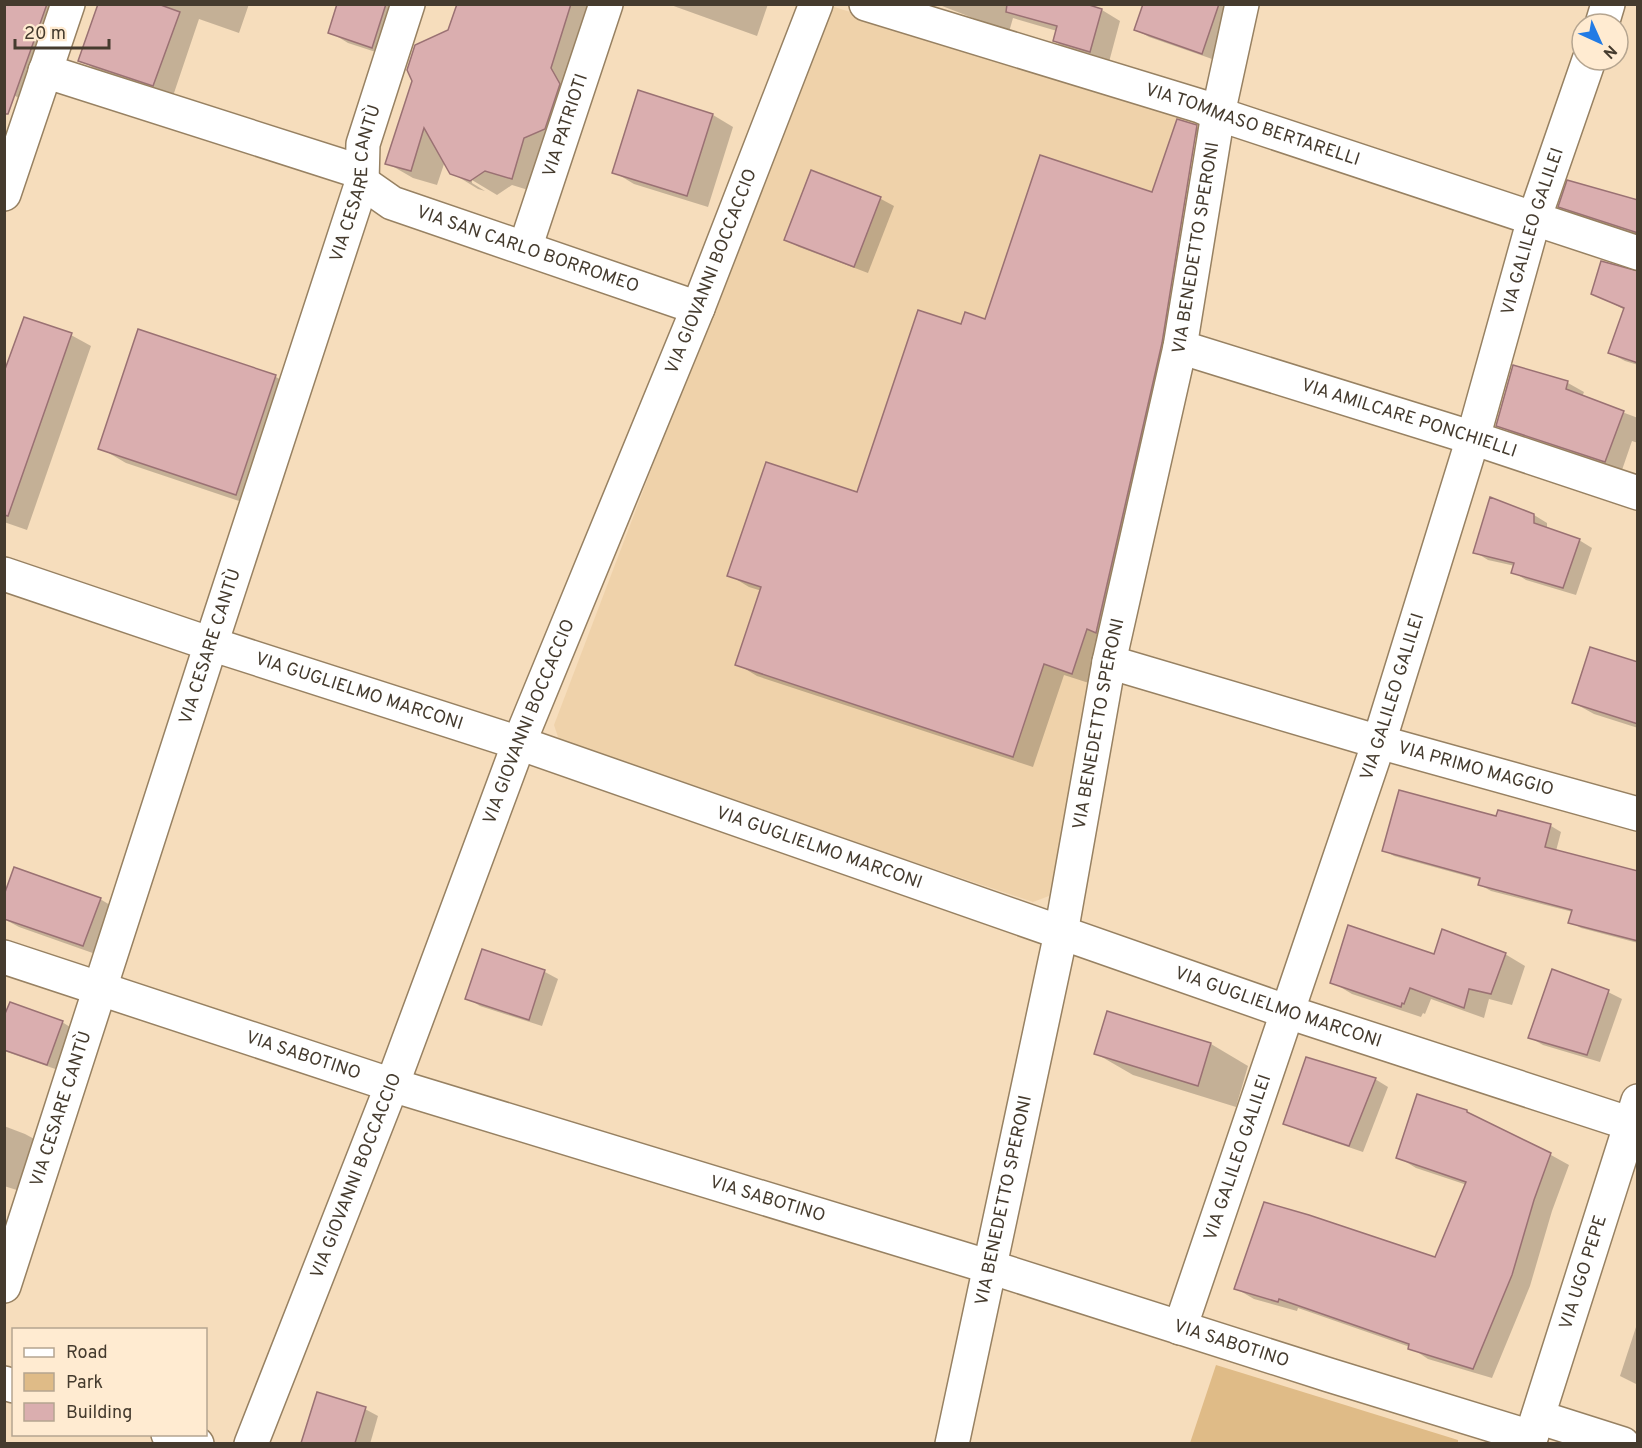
<svg xmlns="http://www.w3.org/2000/svg" width="1642" height="1448" font-family="Overpass,sans-serif">
<rect width="100%" height="100%" fill="#f6ddbc"/>
<path fill="#efd2aa" d="M828,5L1194,120L1209,145L1049,896L1033,902L560,743L554,725Z"/>
<path fill="#dfbb87" d="M1216,1365L1458,1440V1443H1190Z"/>
<g fill="#0003" fill-rule="evenodd">
<path d="M4,4H69L34,106L4,90Z"/>
<path d="M99,4H249L239,33L199,19L173,96L99,71L80,60Z"/>
<path d="M339,4H408L391,57L348,43L330,32Z"/>
<path d="M458,4H602L538,193L512,185L497,195L472,180V183L485,191L478,189L452,173L445,161L437,185L413,178L387,163L449,31Z"/>
<path d="M668,4H768L757,36Z"/>
<path d="M937,4H1085L1102,10L1120,21L1109,62L1073,52L1054,41L1057,31L1013,18L1009,32Z"/>
<path d="M1144,4H1230L1215,60L1149,37L1135,29Z"/>
<path d="M639,92L713,115L733,127L708,207L634,184L614,172Z"/>
<path d="M1197,127L1217,138L1092,684L1064,675L1033,767L757,676L737,664L762,591L749,587L729,575L858,494L962,326L986,321L1153,194ZM1196,135H1197L1162,351H1159L1193,142Z"/>
<path d="M812,172L881,199L894,206L868,273L799,247L786,240Z"/>
<path d="M1638,202V236L1575,215L1560,206Z"/>
<path d="M1638,272V365L1625,361L1610,353L1625,310L1593,293Z"/>
<path d="M25,318L71,335L91,346L27,530L4,522V376Z"/>
<path d="M139,331L276,377L302,392L263,509L126,463L100,448Z"/>
<path d="M1514,366L1568,383L1584,392L1582,397L1638,418V443L1632,441L1622,470L1514,434L1498,425Z"/>
<path d="M1534,515L1547,523V529L1579,540L1592,548L1576,595L1526,580L1513,572L1515,566L1488,560L1475,552Z"/>
<path d="M1638,663V728L1594,714L1574,703Z"/>
<path d="M1499,812L1551,826L1561,832L1556,851L1638,873V943L1581,928L1570,922L1573,912L1491,891L1480,885L1481,880L1394,856L1383,850L1497,818Z"/>
<path d="M100,899L120,911L104,957L19,927L4,919Z"/>
<path d="M483,951L545,972L558,979L542,1026L480,1006L467,998Z"/>
<path d="M1505,954L1525,966L1512,1005L1489,999L1484,1018L1431,999L1425,1014L1423,1013L1421,1017L1352,994L1332,982L1435,956Z"/>
<path d="M1553,971L1608,992L1622,999L1600,1062L1543,1045L1529,1037Z"/>
<path d="M1108,1013L1211,1044L1248,1066L1236,1107L1133,1075L1095,1053Z"/>
<path d="M4,1021L62,1022L75,1030L61,1071L4,1051Z"/>
<path d="M1375,1079L1388,1087L1363,1152L1298,1130L1285,1123Z"/>
<path d="M1467,1112L1485,1123L1551,1155L1569,1165L1552,1211L1530,1286L1492,1378L1428,1359L1410,1347L1298,1308L1297,1311L1254,1299L1235,1288L1436,1259L1467,1185L1416,1168L1398,1157Z"/>
<path d="M4,1126L25,1134L38,1141L20,1191L4,1186Z"/>
<path d="M1638,1321V1385L1620,1376Z"/>
<path d="M318,1394L365,1409L378,1416L370,1444H302Z"/>
</g>
<g fill="#daaeaf" stroke="#9a7173" stroke-width="1.5">
<path d="M4,4H47L8,114H4Z"/>
<path d="M98,4H158L180,12L153,86L78,61Z"/>
<path d="M337,4H386L372,48L328,33Z"/>
<path d="M457,4H571L551,68L560,84L545,129L524,138L512,179L485,171L470,181L450,174L424,128L411,171L385,164L412,81L407,70L415,45L448,30Z"/>
<path d="M1007,4H1086L1102,9L1090,52L1053,41L1057,26L1006,12Z"/>
<path d="M1143,4H1219L1202,54L1134,30Z"/>
<path d="M638,90L713,114L687,196L612,173Z"/>
<path d="M1177,119L1197,125L1162,343L1096,633L1087,629L1072,674L1044,664L1013,757L735,665L761,587L727,576L766,462L857,492L918,310L961,324L965,312L985,319L1040,155L1152,192Z"/>
<path d="M811,170L881,197L854,267L784,240Z"/>
<path d="M1567,180L1638,200V233L1558,207Z"/>
<path d="M1601,261L1638,271V363L1608,353L1624,308L1591,294Z"/>
<path d="M24,317L72,333L8,516L4,515V372Z"/>
<path d="M138,329L276,375L236,495L98,449Z"/>
<path d="M1513,365L1568,381L1566,389L1624,411L1605,462L1496,426Z"/>
<path d="M1490,497L1534,514V523L1580,539L1563,588L1511,573L1514,563L1473,553Z"/>
<path d="M1590,647L1638,662V724L1572,703Z"/>
<path d="M1399,790L1496,816L1498,810L1551,824L1545,847L1638,871V941L1568,923L1572,910L1478,885L1480,878L1382,851Z"/>
<path d="M14,867L101,898L83,946L4,919V895Z"/>
<path d="M1348,925L1434,954L1442,929L1506,953L1491,994L1469,989L1464,1008L1410,988L1404,1004L1402,1003L1401,1007L1330,983Z"/>
<path d="M482,949L545,970L529,1020L465,999Z"/>
<path d="M1552,969L1609,990L1587,1055L1528,1038Z"/>
<path d="M10,1002L63,1021L47,1065L4,1050V1016Z"/>
<path d="M1107,1011L1211,1043L1198,1086L1094,1054Z"/>
<path d="M1306,1057L1376,1078L1349,1146L1283,1124Z"/>
<path d="M1417,1094L1467,1110V1112L1551,1153L1534,1200L1512,1275L1473,1369L1408,1349L1409,1344L1279,1299L1278,1302L1234,1289L1264,1202L1309,1215L1435,1257L1466,1182L1396,1158Z"/>
<path d="M317,1392L366,1407L355,1443H301Z"/>
</g>
<g fill="none" stroke-linecap="round" stroke-linejoin="round">
<defs>
<g id="minor">
<path id="s1" d="M866,4L1200,106L1218,114L1638,253"/>
<path d="M1602,24L1608,4"/>
<path d="M45,71L361,172"/>
<path id="s2" d="M362,182L392,203L698,308"/>
<path d="M4,194L68,4"/>
<path id="s3" d="M525,248L606,4"/>
<path id="s4" d="M1180,347L1473,438L1638,493"/>
<path id="s5" d="M4,574L211,644L519,743L1288,1012L1631,1124"/>
<path id="s6" d="M1109,662L1379,742L1638,814"/>
<path id="s7" d="M4,957L392,1085L990,1267L1329,1375L1531,1437"/>
<path id="s8" d="M4,1286L211,644L362,182L363,144L408,4"/>
<path id="s9" d="M1180,1328L1379,742L1473,438L1534,219L1589,60"/>
<path d="M4,1383L14,1386"/>
<path d="M1538,1417L1623,1444"/>
<path d="M168,1434L197,1444"/>
<path id="s10" d="M251,1444L392,1085L519,743L698,308L816,4"/>
<path id="s11" d="M952,1444L1061,933L1109,662L1180,347L1218,114L1242,4"/>
<path id="s12" d="M1529,1444L1638,1101"/>
</g>
</defs>
<use href="#minor" stroke="#978162" stroke-width="36"/>
<use href="#minor" stroke="#fff" stroke-width="33"/>
</g>
<g text-anchor="middle" dominant-baseline="central" stroke-width="4.5" stroke-linejoin="round" paint-order="stroke">
<g font-size="18" fill="#453b2e" stroke="#ffebd1">
<text stroke="none"><textPath href="#s1" startOffset="405">VIA TOMMASO BERTARELLI</textPath></text>
<text stroke="none"><textPath href="#s3" startOffset="129">VIA PATRIOTI</textPath></text>
<text stroke="none"><textPath href="#s8" startOffset="1158">VIA CESARE CANTÙ</textPath></text>
<text stroke="none"><textPath href="#s9" startOffset="1152">VIA GALILEO GALILEI</textPath></text>
<text stroke="none"><textPath href="#s11" startOffset="1221">VIA BENEDETTO SPERONI</textPath></text>
<text stroke="none"><textPath href="#s2" startOffset="180">VIA SAN CARLO BORROMEO</textPath></text>
<text stroke="none"><textPath href="#s10" startOffset="1260">VIA GIOVANNI BOCCACCIO</textPath></text>
<text stroke="none"><textPath href="#s4" startOffset="240">VIA AMILCARE PONCHIELLI</textPath></text>
<text stroke="none"><textPath href="#s8" startOffset="672">VIA CESARE CANTÙ</textPath></text>
<text stroke="none"><textPath href="#s5" startOffset="374">VIA GUGLIELMO MARCONI</textPath></text>
<text stroke="none"><textPath href="#s9" startOffset="666">VIA GALILEO GALILEI</textPath></text>
<text stroke="none"><textPath href="#s10" startOffset="774">VIA GIOVANNI BOCCACCIO</textPath></text>
<text stroke="none"><textPath href="#s11" startOffset="735">VIA BENEDETTO SPERONI</textPath></text>
<text stroke="none"><textPath href="#s6" startOffset="382">VIA PRIMO MAGGIO</textPath></text>
<text stroke="none"><textPath href="#s5" startOffset="860">VIA GUGLIELMO MARCONI</textPath></text>
<text stroke="none"><textPath href="#s5" startOffset="1346">VIA GUGLIELMO MARCONI</textPath></text>
<text stroke="none"><textPath href="#s7" startOffset="315">VIA SABOTINO</textPath></text>
<text stroke="none"><textPath href="#s8" startOffset="186">VIA CESARE CANTÙ</textPath></text>
<text stroke="none"><textPath href="#s9" startOffset="180">VIA GALILEO GALILEI</textPath></text>
<text stroke="none"><textPath href="#s10" startOffset="288">VIA GIOVANNI BOCCACCIO</textPath></text>
<text stroke="none"><textPath href="#s7" startOffset="801">VIA SABOTINO</textPath></text>
<text stroke="none"><textPath href="#s11" startOffset="249">VIA BENEDETTO SPERONI</textPath></text>
<text stroke="none"><textPath href="#s12" startOffset="180">VIA UGO PEPE</textPath></text>
<text stroke="none"><textPath href="#s7" startOffset="1287">VIA SABOTINO</textPath></text>
</g>
</g>
<rect width="1642" height="1448" fill="none" stroke="#453b2e" stroke-width="12"/>
<rect x="12" y="1328" width="195" height="108" fill="#ffebd1" stroke="#b5a590" stroke-width="1.5"/>
<rect x="24" y="1348" width="30" height="9" fill="#ffffff" stroke="#b5a590" stroke-width="1.5"/>
<text x="66" y="1358" font-size="18" fill="#453b2e">Road</text>
<rect x="24" y="1373" width="30" height="18" fill="#dfbb87" stroke="#b5a590" stroke-width="1.5"/>
<text x="66" y="1388" font-size="18" fill="#453b2e">Park</text>
<rect x="24" y="1403" width="30" height="18" fill="#daaeaf" stroke="#b5a590" stroke-width="1.5"/>
<text x="66" y="1418" font-size="18" fill="#453b2e">Building</text>
<g transform="translate(1600 42) rotate(135)"><circle r="28" fill="#ffebd1" stroke="#b5a590" stroke-width="1.5"/>
<path d="M0-4.5L10 22L0 15L-10 22Z" fill="#227be5"/>
<text y="-9" font-size="16" font-weight="bold" text-anchor="middle" fill="#453b2e">N</text>
</g>
<path d="M15 39v9h94v-9" fill="none" stroke="#453b2e" stroke-width="3"/>
<text x="24" y="39" font-size="18" fill="#453b2e" stroke="#ffebd1" stroke-width="4.5" paint-order="stroke">20 m</text>
</svg>
